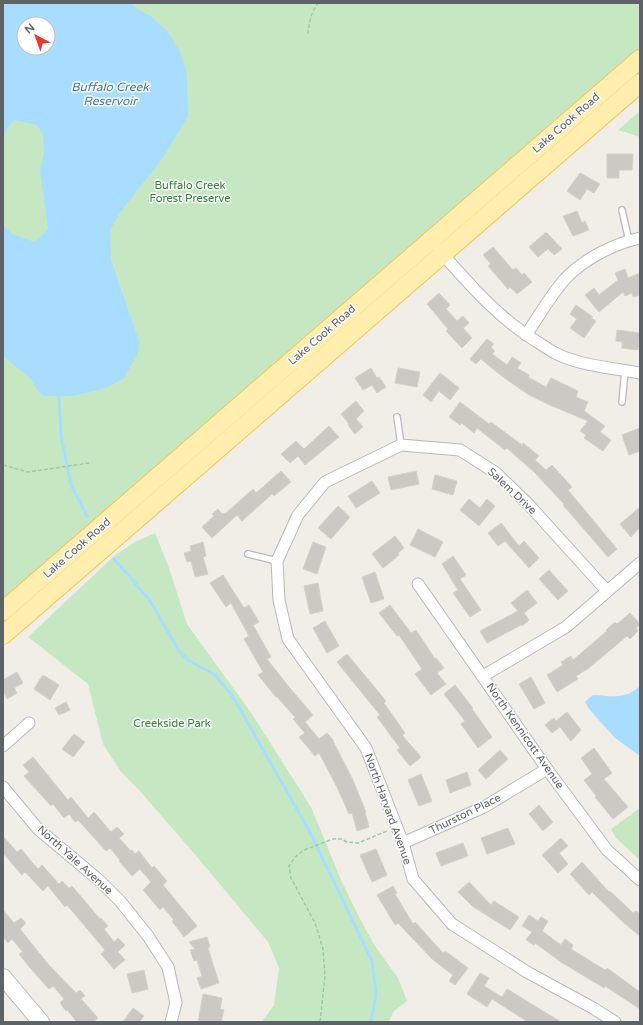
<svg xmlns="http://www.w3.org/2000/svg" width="643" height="1025" font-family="'Varela Round',sans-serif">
<rect width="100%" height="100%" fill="#f1eee7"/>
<g fill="#c5e8c3" fill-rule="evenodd">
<path d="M3,3H640V51L3,602ZM24,24H48V48H24Z"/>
<path d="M640,111V137L618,130Z"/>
<path d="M155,533L169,568L187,624L252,714L311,807L341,880L360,919L375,946L398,978L407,1001L393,1012L389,1022H262L274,1005L279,968L268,942L198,858L139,790L121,772L103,744L88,684L28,637L113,557L133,543Z"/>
<path d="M640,808V860L616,838L611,829Z"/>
</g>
<g fill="#a8ddff" fill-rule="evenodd">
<path d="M3,3H131L136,8L152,17L168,32L180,52L187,75L188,116L162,159L121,211L110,230L111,260L139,341L138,353L124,378L106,388L73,396H44L38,391L31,379L3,356V225L12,234L35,242L48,229L40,171L44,152L43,135L37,125L14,120L7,128L3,140ZM24,24H48V48H24Z"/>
<path d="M640,686V756L615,738L589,709L585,702L593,695C612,696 625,700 640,686Z"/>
</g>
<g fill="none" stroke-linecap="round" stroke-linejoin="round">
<g stroke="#a8ddff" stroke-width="3">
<path d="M59,396L61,436L71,485L87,516"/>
<path d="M114,559L149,599L179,651L188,660L215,675L233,697L310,832L372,961L376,994L371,1022"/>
</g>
</g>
<g fill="#ccc9c4" stroke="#d6d0c5">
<path d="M607,154H633L632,170H619V178H607Z"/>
<path d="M580,173L600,184L594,193L587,189L580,200L567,191Z"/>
<path d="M577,211L582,223L585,221L589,230L573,236L563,216Z"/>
<path d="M545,233H547L562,249L554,255L548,249L538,257L529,247Z"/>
<path d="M493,247L513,270L516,268L522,275L524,273L532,282L517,294L510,287L508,289L488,266L491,264L483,255Z"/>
<path d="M625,269L628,278L640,273V295L633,297L632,293L625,296L623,292L599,312L585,295L594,288L599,295L618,280L615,273Z"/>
<path d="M439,293L450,305L446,309L457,321L463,316L469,323L463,328L472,338L462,348L446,331L448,329L427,304Z"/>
<path d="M576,305L593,317L591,318L596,321L584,338L570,328L577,319L570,314Z"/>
<path d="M617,330L640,333L638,350L622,348V342L616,341Z"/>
<path d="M487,339L494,344L491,347L495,351L492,354L507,365L512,357L521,363L517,368L529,375L528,377L546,387L551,378L578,391L576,397L588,402L584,411L605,426L600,432L611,440L603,451L584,438L586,435L580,431L588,421L550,405L529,395L503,377L481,359L476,364L470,359Z"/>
<path d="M371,368L377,378L379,377L386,387L377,393L372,385L363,390L355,378Z"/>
<path d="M398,368L420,372L417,387L395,383Z"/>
<path d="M440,373L459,388L450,400L439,391L431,402L423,395Z"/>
<path d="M356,401L364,411L356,419L363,427L355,434L348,425L349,424L341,414Z"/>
<path d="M460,402L489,424L491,422L522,445L523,443L539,456L535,460L546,470L552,465L572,487L568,490L617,549L608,557L563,505L564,504L534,472L507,448L505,450L477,428L474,433L462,423L460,425L449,417Z"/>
<path d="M329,426L339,437L305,465L298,456L290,463L281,454L296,441L304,449Z"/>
<path d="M640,428V451L629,455L622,435Z"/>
<path d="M281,471L291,482L274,496L272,494L242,521L237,515L212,538L202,527L214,516L212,514L218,509L222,514L226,513L253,489L256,493Z"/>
<path d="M416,471L419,484L391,490L388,477Z"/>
<path d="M435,475L457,481L453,495L432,489Z"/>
<path d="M372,481L380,493L356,508L348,496Z"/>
<path d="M469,499L480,508L487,499L495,506L479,526L460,510Z"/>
<path d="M338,506L350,517L331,539L318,528Z"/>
<path d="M640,507V527L631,537L620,524Z"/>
<path d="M501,523L519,546L524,541L539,558L529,568L505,541L498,546L488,533Z"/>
<path d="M418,529L443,542L435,557L410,545Z"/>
<path d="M395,536L404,548L398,553L399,555L383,568L372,554Z"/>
<path d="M203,542L206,556L203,557L208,574L195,577L191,561L187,562L184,553L191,551L190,546Z"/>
<path d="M313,542L326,547L317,574L303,569Z"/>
<path d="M453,556L466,575L460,579L481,610L470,617L453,593L458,590L442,564Z"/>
<path d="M549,570L568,591L558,600L539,579Z"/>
<path d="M375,572L384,599L371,603L362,577Z"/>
<path d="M223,575L244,608L249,605L259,622L253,625L271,657L267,659L289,687L313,715L305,722L319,739L327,733L334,741H333L352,778L366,812L365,813L369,827L357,831L352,813L349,814L337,787L319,753L315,756L299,737L305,733L293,719L295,717L277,697H276L258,675L263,672L244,639L249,636L231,603L226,607L210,583Z"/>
<path d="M318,583L323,611L310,614L304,586Z"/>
<path d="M527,590L537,603L524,613L529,620L522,626L521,625L487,643L480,631L518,611L511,603Z"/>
<path d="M390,605L411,633L416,630L435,659L436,658L444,668L437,673L446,684L431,695L415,674L422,669L399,635L397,636L379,613Z"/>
<path d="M630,613L640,624L636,628L638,631L630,639L627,636L589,668L576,676L578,679L557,692L547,675L563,665L561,662L571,656L573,660L607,631L606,630L615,622L617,624Z"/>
<path d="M325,621L339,646L327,653L313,628Z"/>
<path d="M347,654L386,701L384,703L405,733L402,735L421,757L410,766L397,750L400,748L377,717L380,715L337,662Z"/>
<path d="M17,672L23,683L14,688L17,693L7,699L3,691V680Z"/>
<path d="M42,676H45L59,685L50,700L34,689Z"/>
<path d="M531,677L545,703L534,709L519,684Z"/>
<path d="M455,685L473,708L472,709L492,737L478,748L461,724L465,721L444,694Z"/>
<path d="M66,702L70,710L59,715L55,708Z"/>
<path d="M567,712L581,730L571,741L560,727L552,733L545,725L554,718L556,721Z"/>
<path d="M74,734L85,742L73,757L62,749Z"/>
<path d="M594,748L612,773L604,779L628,807L613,819L595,797L596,796L584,780L592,774L581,758Z"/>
<path d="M500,750L508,759L486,779L478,770Z"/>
<path d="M33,757L68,800L71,797L88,818L94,812L111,832L117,827L124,834L119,838L131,851L132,850L135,854L139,851L152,868L154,866L167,881L163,885L197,926L184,937L172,921L174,920L163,907L160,910L143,890L151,882L140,869L132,876L119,861L120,860L110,848L106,851L78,820L75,822L69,814L64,818L53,804L51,806L24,776L29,772L23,765Z"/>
<path d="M467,772L471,785L450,793L446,780Z"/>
<path d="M421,774L432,801L419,806L408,780Z"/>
<path d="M539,805L553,822L543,831L529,814Z"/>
<path d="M508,828L515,844L487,854L481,838Z"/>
<path d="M3,836L17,852L21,849L38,869L42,865L59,884L62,881L69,888L72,886L100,919L101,918L108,926L104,929L114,942L118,938L125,945L118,952L125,960L114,969L101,954L105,950L67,905L65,907L48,886L43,891L25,872L22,875L3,853Z"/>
<path d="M561,838L568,846L559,853L568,864L558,873L542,855Z"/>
<path d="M463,843L468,856L441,866L436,853Z"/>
<path d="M376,849L387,875L372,882L360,855Z"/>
<path d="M582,862L609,892L610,891L633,913L636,911L640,914V936L624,923L592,892L589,895L570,874Z"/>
<path d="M469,882L491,905L494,901L519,917L510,930L472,906L458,892Z"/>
<path d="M393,886L397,893L395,894L413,924L415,922L443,953L445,951L468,968L455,985L449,981L453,975L432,959L398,923L395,925L377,895Z"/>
<path d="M3,910L14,923L21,918L26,923L20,929L48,964L76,993L80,990L85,996L81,999L98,1018L93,1022H77L67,1010L66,1011L60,1003L64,999L53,986L49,989L31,969L19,954L23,952L12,939L8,943L3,937Z"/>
<path d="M529,915L538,921L541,917L548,921L542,931L561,945L565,939L573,945L571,949L605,970L607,968L640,992V1009L605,986L604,988L561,962L535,943L534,945L526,940L532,932L522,926Z"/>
<path d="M207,937L210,947L208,948L219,983L201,989L197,978L202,976L197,960L194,961L190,950L195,949L189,942Z"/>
<path d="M144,970L148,989L132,993L127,974Z"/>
<path d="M480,973L489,978L484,986L502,997L507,989L561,1022H528L492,999L487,1007L467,994Z"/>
<path d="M203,994L222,998L220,1009L224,1010L221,1022H198Z"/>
<path d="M133,1008L144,1016L139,1022H123Z"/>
</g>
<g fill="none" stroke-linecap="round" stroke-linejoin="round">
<defs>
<g id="lane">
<path d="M622,210L629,241"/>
<path d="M622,402L625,371"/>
<path d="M397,417L401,445"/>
<path d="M248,554L277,561"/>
</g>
<g id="street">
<path d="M439,250C470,285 499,319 539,343C545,347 551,351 557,354C582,366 613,368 640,373"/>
<path d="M526,335C539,316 550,296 565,279C584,259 613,244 640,238"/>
<path d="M418,584L547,769L607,850L640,880"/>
<path d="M607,591L529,505L496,473L460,450L401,445L325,482L298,515L277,561L279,600L288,639L366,748L403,843L413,879L452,924L527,972L593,1008L615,1022"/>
<path d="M483,676L566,627L640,563"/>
<path d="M3,746L29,723"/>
<path d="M3,787L38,829L100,881L120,901L148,936L168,967L176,1003L171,1022"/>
<path d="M403,843L484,807L547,769"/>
</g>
<path id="secondary" d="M3,977L41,1022"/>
<g id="primary">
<path d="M3,611L640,59"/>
<path d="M3,635L640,83"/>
</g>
</defs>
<use href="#lane" stroke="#b7b9bd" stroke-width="8"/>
<use href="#street" stroke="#b7b9bd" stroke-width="13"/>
<use href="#secondary" stroke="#b8bbc0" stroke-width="18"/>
<use href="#primary" stroke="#f5c35b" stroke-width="20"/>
<g stroke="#9ccaa7" stroke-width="1.5" stroke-dasharray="4 2" stroke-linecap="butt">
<path d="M308,34C309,22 311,13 318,3"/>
<path d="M3,465L28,472L89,463"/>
<path d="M320,1022L325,976L323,949L315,923L291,878L289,866L295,857L304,850L333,839H342L347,842L358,843L387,831"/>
</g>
<use href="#lane" stroke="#fff" stroke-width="5.5"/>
<use href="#street" stroke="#fff" stroke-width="11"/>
<use href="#secondary" stroke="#fff" stroke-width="16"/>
<use href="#primary" stroke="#ffeead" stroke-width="18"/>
</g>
<g text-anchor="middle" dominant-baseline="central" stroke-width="3" stroke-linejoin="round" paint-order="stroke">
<g font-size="11" fill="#5e6367" stroke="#fff">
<text transform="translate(566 123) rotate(-41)">Lake Cook Road</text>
<text transform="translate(322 335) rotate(-41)">Lake Cook Road</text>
<text transform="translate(512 491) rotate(43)">Salem Drive</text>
<text transform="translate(77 548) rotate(-41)">Lake Cook Road</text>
<text transform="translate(525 736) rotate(55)">North Kennicott Avenue</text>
<text transform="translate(388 809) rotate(70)">North Harvard Avenue</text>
<text transform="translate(465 814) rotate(-26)">Thurston Place</text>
<text transform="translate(75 860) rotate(42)">North Yale Avenue</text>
</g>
<g font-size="11" fill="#328232" stroke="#fff">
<text x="190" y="185">Buffalo Creek<tspan x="190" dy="13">Forest Preserve</tspan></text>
<text x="172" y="723">Creekside Park</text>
</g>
<g font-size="12" font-style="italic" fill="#3e79ac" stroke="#fff">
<text x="110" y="87">Buffalo Creek<tspan x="110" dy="14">Reservoir</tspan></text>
</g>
</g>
<rect width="643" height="1025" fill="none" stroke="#5e6367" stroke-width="8"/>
<g transform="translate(36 36) rotate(319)"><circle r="19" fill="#ffffff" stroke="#bfc1c2"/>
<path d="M0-3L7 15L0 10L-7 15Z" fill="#ee3630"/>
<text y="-6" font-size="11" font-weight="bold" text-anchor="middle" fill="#5e6367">N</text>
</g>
</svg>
